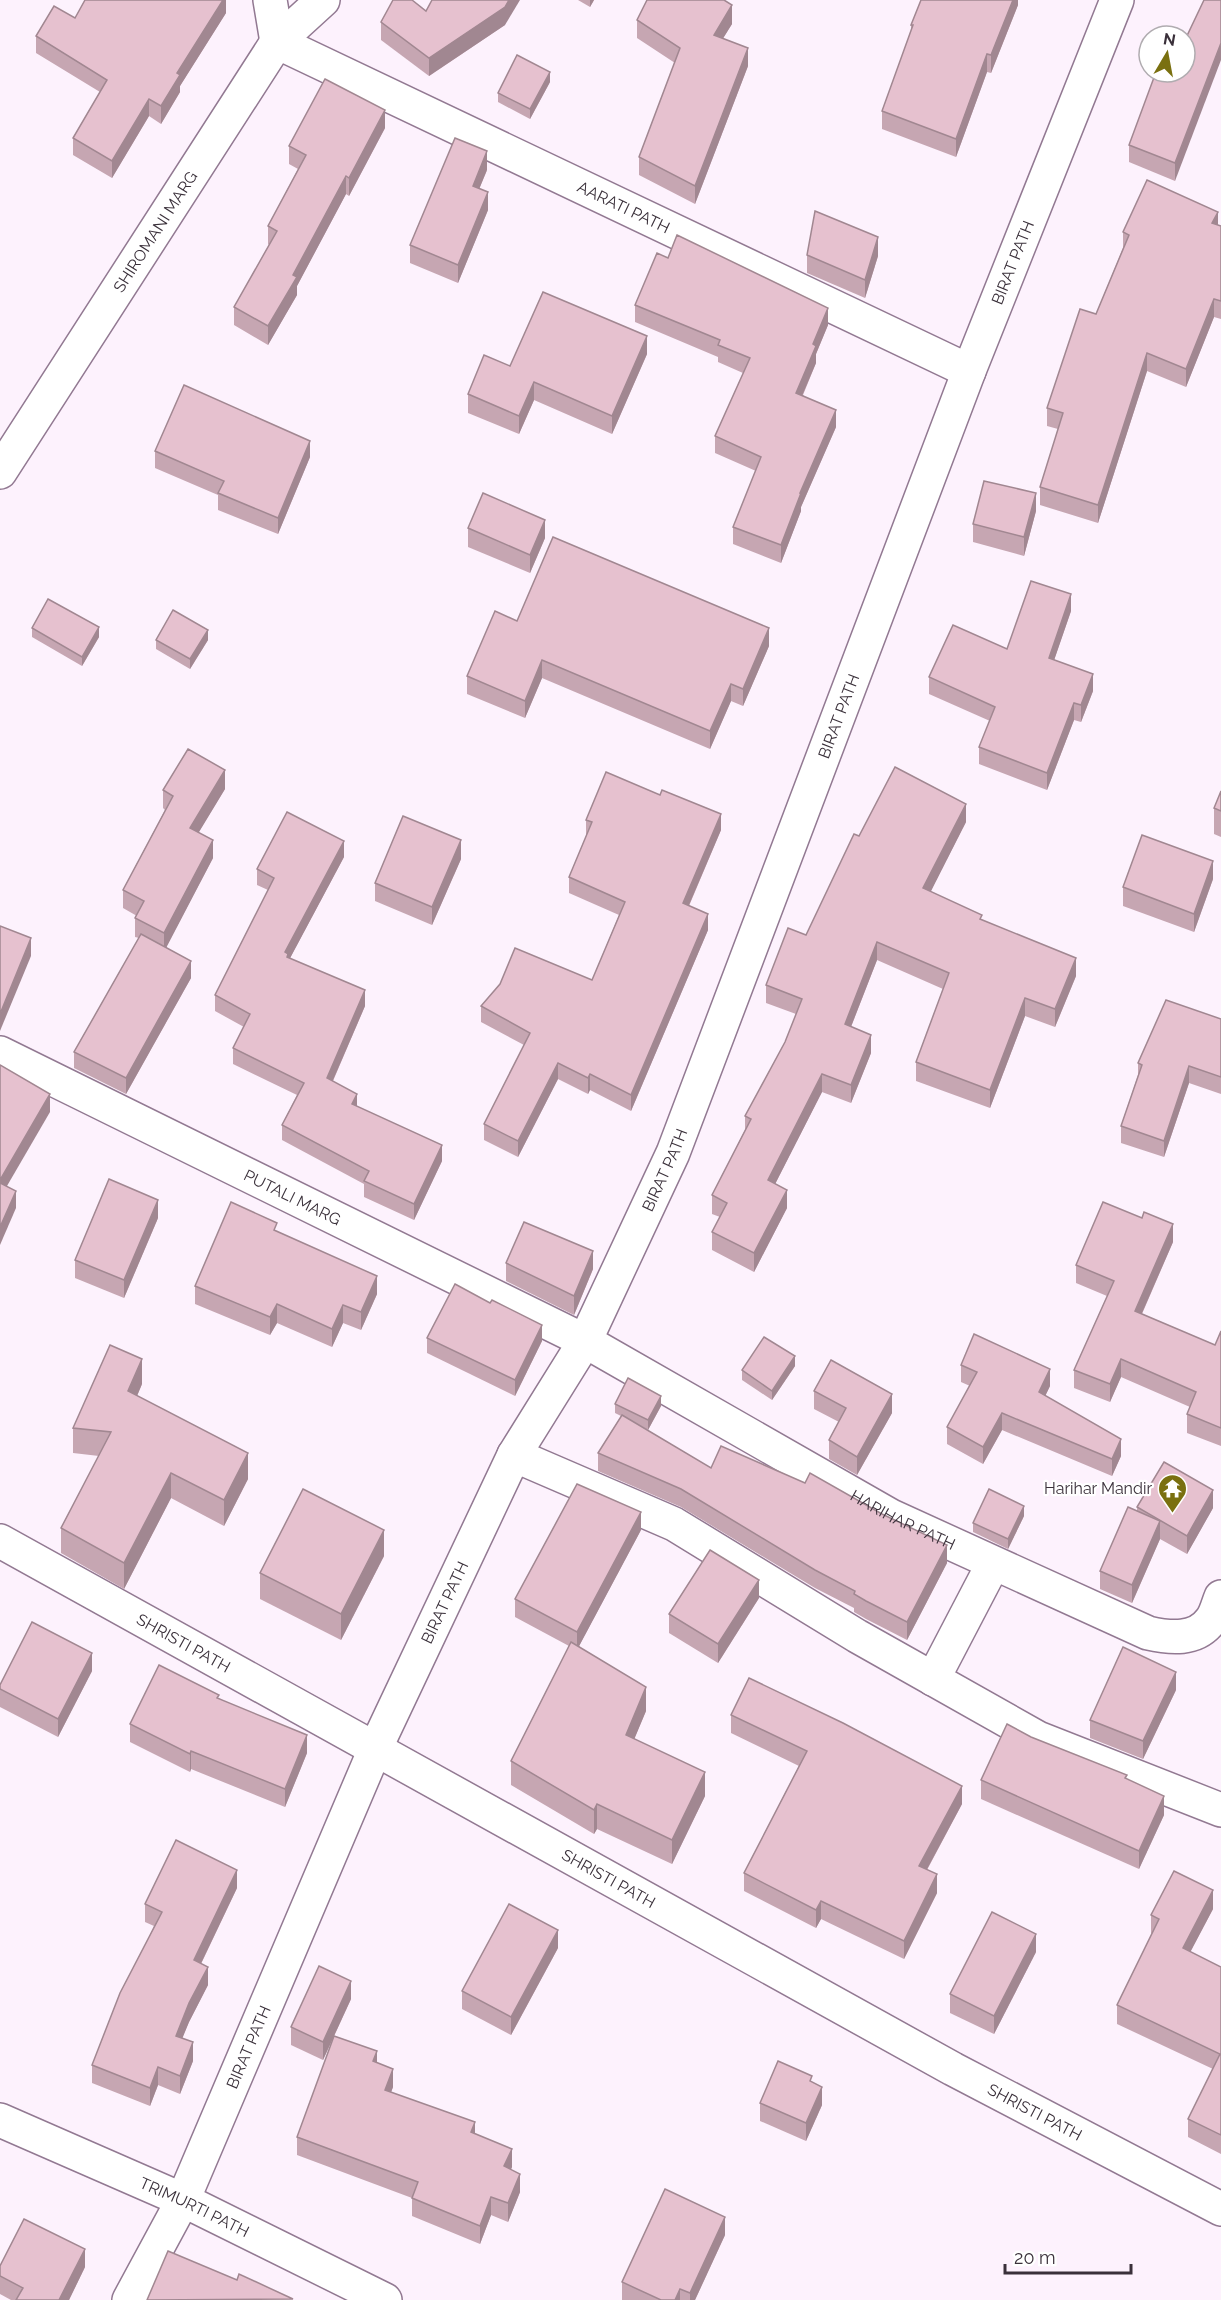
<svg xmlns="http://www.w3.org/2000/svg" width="1221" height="2300" font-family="Raleway,sans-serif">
<rect width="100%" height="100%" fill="#fdf2fd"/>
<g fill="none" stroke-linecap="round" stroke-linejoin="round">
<defs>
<g id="street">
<path id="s1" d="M277,42L969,371"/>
<path id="s2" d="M0,1053L585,1341L891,1516L1148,1633C1170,1638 1196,1641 1211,1620C1216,1614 1218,1604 1221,1597"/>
<path d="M514,1455L674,1524L857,1636L1038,1738L1221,1810"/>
<path id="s3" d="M0,1541L953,2069L1221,2209"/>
<path d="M933,1679L993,1564"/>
<path id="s4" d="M0,2120L183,2200L385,2300"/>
<path id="s5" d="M129,2300L183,2200L376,1747L514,1455L585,1341L673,1153L969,371L1117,0"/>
</g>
<g id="secondary">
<path d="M270,0L277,42"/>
<path id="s6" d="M0,472L277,42L323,0"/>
</g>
</defs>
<use href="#street" stroke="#927992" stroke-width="36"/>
<use href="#secondary" stroke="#927992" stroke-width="36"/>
<use href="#street" stroke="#fff" stroke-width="33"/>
<use href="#secondary" stroke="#fff" stroke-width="33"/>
</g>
<g fill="#c6a6b2">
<path d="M226,0V13L180,86V92L161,124L149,116L112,178L73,155V138L100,92L36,53V36L75,18Z"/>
<path d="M578,0H594L590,7Z"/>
<path d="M1018,0V5L991,73L987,72L956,157L882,129V111L911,31V25Z"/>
<path d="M426,11L505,25L429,76L381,40V22Z"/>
<path d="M637,20L732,24L723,38L748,66L695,204L639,175V157L675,63L637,38Z"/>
<path d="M1185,72L1175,181L1129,162V145Z"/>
<path d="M550,82L530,119L498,102V93Z"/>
<path d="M385,128L349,196L346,194L297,286V295L268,345L234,325V307L269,245L268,244V226L298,169L289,164V146Z"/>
<path d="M487,170L479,189L488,210L458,283L410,263V245Z"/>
<path d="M1218,225L1221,226V319L1214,317L1186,387L1147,371L1098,523L1040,505V487L1058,429L1047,426V408L1096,314L1123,248V232Z"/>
<path d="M807,255L878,256L865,298L807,273Z"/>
<path d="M635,305L828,325L816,354V363L803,395L836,427L801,507V511L781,563L733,544V527L756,471L715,453V436L743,373L718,362V357L635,322Z"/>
<path d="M647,354L612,434L534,400L519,434L468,413V394L510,366Z"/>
<path d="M155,451L310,457L278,534L218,510V495L155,468Z"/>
<path d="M1036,511L1024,556L973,542V524Z"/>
<path d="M468,528L545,538L530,573L468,547Z"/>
<path d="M1071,611L1054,660L1093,691L1081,722L1074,720L1047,790L979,764V747L990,721L929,694V677L1007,649Z"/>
<path d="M517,621L769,646L743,706L731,701L710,749L542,678L525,718L467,694V676Z"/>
<path d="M32,628L99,637L82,666L32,637Z"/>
<path d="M156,640H208L190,669L156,649Z"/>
<path d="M225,789L198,833L213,858L166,947L191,978L126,1094L74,1068V1052L139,938L135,937V918L137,916L123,908V890L165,810L163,808V790Z"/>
<path d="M1221,791V837L1214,834V808Z"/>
<path d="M586,820L721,830L689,906L708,930L631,1111L590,1090L588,1094L558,1079L518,1157L484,1140V1124L524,1045L481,1022V1006L500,984L592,980L619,915L569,893V877L586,836Z"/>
<path d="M966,822L930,892L982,920L1076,976L1055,1027L1025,1016L990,1108L916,1081V1062L943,989L877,960L851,1027L871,1053L851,1103L822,1092L775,1184L787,1208L754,1272L712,1250V1232L720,1217L712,1214V1195L745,1130V1116L785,1042L796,1014L766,1003V985L806,935L859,836Z"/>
<path d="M344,857L290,958L365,1006L333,1081L357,1106L442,1161L414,1220L364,1197V1184L282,1140V1125L297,1095L233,1064V1048L244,1027L215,1011V995L268,890L257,885V869Z"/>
<path d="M461,859L432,925L375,901V883Z"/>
<path d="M1213,879L1194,932L1123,906V887Z"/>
<path d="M1221,1019V1094L1189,1083L1164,1157L1121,1143V1126L1138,1075V1063Z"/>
<path d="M158,1218L124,1298L75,1278V1260Z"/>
<path d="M277,1232L377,1294L361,1330L343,1323L332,1347L277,1323L270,1335L195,1304V1286Z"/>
<path d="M1173,1242L1142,1314L1215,1345L1221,1331V1446L1187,1433V1414L1190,1407L1121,1377L1110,1402L1074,1388V1370L1107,1296L1076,1283V1265Z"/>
<path d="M506,1263L593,1269L574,1315L506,1281Z"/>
<path d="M427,1338L542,1341L515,1396L427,1353Z"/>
<path d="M961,1365L1050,1386L1045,1396L1121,1456L1112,1476L1002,1430L983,1464L947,1444V1427L970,1386L961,1382Z"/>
<path d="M795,1366L772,1400L742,1380V1370Z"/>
<path d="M142,1384L137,1396L248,1479L224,1526L171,1498L124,1589L61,1553V1528L99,1456L73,1453V1428Z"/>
<path d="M814,1391L892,1413L857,1475L829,1459V1440L839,1422L814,1409Z"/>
<path d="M615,1404L661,1406L648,1430L632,1421L711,1468L947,1563L907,1640L866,1619L854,1612V1608L815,1588L681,1507L598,1471V1453L621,1416L615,1413Z"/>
<path d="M1137,1507L1213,1508L1187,1554L1160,1539L1132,1603L1100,1589V1571L1137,1511Z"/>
<path d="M1024,1516L1008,1549L973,1532V1523Z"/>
<path d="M641,1530L579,1646L646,1711L634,1739L705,1796L672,1864L597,1829L594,1834L511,1785V1761L569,1646L515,1617V1599Z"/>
<path d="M384,1556L341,1640L260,1599V1573Z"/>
<path d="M759,1598L718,1663L669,1633V1614Z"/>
<path d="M92,1671L58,1737L0,1707V1685Z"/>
<path d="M1176,1690L1143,1759L1090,1738V1720Z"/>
<path d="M219,1698L307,1753L285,1807L191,1769L190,1772L130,1742V1724Z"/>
<path d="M731,1715L962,1804L927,1870L937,1893L904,1959L821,1919L816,1928L744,1891V1873L799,1766L731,1733Z"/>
<path d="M1031,1737L1127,1779L1164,1815L1139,1869L981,1799V1780Z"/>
<path d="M237,1888L201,1964L208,1985L189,2022L182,2038L193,2061L180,2094L158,2085L150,2106L92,2083V2065L154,1926L145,1922V1904Z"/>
<path d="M1213,1909L1190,1952L1221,1967V2154L1188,2137V2119L1213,2069L1117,2024V2005L1152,1934L1151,1933V1915Z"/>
<path d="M558,1948L511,2035L462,2009V1991Z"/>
<path d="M1036,1952L994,2034L950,2013V1994Z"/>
<path d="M351,1999L323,2060L291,2045V2027Z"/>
<path d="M377,2063L393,2087L391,2092L475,2134L512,2167L511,2169L520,2192L508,2222L491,2215L480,2244L412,2216V2198L297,2155V2137Z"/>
<path d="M812,2083L822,2105L806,2141L760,2121V2103Z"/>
<path d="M725,2235L695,2300H622V2282Z"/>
<path d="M0,2266L85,2267L69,2300H11L0,2294Z"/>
</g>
<g fill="#a18791">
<path d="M223,0H226V13L180,86V92L161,124V106L177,73Z"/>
<path d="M509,0H520L505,25L429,76V58Z"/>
<path d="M590,0H594L590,7Z"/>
<path d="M1013,0H1018V5L991,73V55Z"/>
<path d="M732,5V24L714,53V35Z"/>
<path d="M1221,43V60L1175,181V163Z"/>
<path d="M748,48V66L695,204V186Z"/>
<path d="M987,54V72L956,157V139Z"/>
<path d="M550,72V82L530,119V109Z"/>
<path d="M149,99V116L112,178V161Z"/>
<path d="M385,110V128L349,196V178Z"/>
<path d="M487,151V170L473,204V186Z"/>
<path d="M346,176V194L297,286V295L268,345V326L293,275Z"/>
<path d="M488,192V210L458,283V265Z"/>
<path d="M1218,212V230L1212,223Z"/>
<path d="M878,237V256L865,298V280Z"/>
<path d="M1214,299V317L1186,387V369Z"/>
<path d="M828,308V325L816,354V363L796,410V393L813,344Z"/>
<path d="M647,336V354L612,434V416Z"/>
<path d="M1147,353V371L1098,523V505Z"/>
<path d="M534,382V400L519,434V416Z"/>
<path d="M836,410V427L801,507V511L781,563V545L800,493Z"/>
<path d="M310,441V457L278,534V518Z"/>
<path d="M1036,493V511L1024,556V537Z"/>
<path d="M545,520V538L530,573V555Z"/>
<path d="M1071,594V611L1049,675V658Z"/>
<path d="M99,627V637L82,666V657Z"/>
<path d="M769,628V646L743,706V689Z"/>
<path d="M208,630V640L190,669V659Z"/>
<path d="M542,660V678L525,718V701Z"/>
<path d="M1093,674V691L1081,722V705Z"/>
<path d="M731,684V701L710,749V731Z"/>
<path d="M1074,703V720L1047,790V773Z"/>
<path d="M225,770V789L190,847V828Z"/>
<path d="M966,804V822L923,907V888Z"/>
<path d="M721,814V830L683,919V903Z"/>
<path d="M213,840V858L164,952V933Z"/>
<path d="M461,840V859L432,925V907Z"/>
<path d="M344,841V857L288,962L285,952Z"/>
<path d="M1213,861V879L1194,932V914Z"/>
<path d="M708,914V930L631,1111V1095Z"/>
<path d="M31,938V956L0,1031V1014Z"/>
<path d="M877,942V960L845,1042V1024Z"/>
<path d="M1076,958V976L1055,1027V1009Z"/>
<path d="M191,961V978L126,1094V1078Z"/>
<path d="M365,990V1006L327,1094V1078Z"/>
<path d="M1025,998V1016L990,1108V1090Z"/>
<path d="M871,1035V1053L851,1103V1085Z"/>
<path d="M558,1063V1079L518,1157V1141Z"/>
<path d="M1189,1066V1083L1164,1157V1141Z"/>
<path d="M590,1074V1090L588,1094V1078Z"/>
<path d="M822,1074V1092L768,1198V1180Z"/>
<path d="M50,1094V1112L0,1198V1180Z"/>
<path d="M357,1094V1110L352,1104Z"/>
<path d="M442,1145V1161L414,1220V1204Z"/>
<path d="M787,1190V1208L754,1272V1253Z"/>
<path d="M16,1191V1208L0,1245V1227Z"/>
<path d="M158,1200V1218L124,1298V1280Z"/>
<path d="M1173,1224V1242L1135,1329V1311Z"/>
<path d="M593,1251V1269L574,1315V1296Z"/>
<path d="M377,1276V1294L361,1330V1312Z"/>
<path d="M277,1304V1323L270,1335V1317Z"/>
<path d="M343,1305V1323L332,1347V1329Z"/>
<path d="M542,1325V1341L515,1396V1380Z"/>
<path d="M795,1356V1366L772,1400V1391Z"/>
<path d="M142,1359V1384L128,1417V1391Z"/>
<path d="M1121,1359V1377L1110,1402V1384Z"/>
<path d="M1050,1369V1386L1039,1409V1392Z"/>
<path d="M892,1394V1413L857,1475V1457Z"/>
<path d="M661,1396V1406L648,1430V1420Z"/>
<path d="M1002,1413V1430L983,1464V1447Z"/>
<path d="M1121,1439V1456L1112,1476V1459Z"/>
<path d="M248,1453V1479L224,1526V1500Z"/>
<path d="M171,1473V1498L124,1589V1563Z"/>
<path d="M1213,1490V1508L1187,1554V1536Z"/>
<path d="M1024,1506V1516L1008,1549V1539Z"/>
<path d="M641,1512V1530L577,1650V1632Z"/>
<path d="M1160,1521V1539L1132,1603V1585Z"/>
<path d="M384,1530V1556L341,1640V1614Z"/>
<path d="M947,1545V1563L907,1640V1622Z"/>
<path d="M759,1580V1598L718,1663V1644Z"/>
<path d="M92,1653V1671L58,1737V1719Z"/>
<path d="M1176,1672V1690L1143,1759V1741Z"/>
<path d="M646,1687V1711L626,1759V1735Z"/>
<path d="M307,1735V1753L285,1807V1789Z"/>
<path d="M191,1751V1769L190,1772V1754Z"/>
<path d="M705,1772V1796L672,1864V1840Z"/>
<path d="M962,1786V1804L919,1884V1866Z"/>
<path d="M1164,1796V1815L1139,1869V1851Z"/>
<path d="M597,1804V1829L594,1834V1810Z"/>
<path d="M237,1870V1888L194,1978V1960Z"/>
<path d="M937,1874V1893L904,1959V1941Z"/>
<path d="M1213,1890V1909L1183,1966V1948Z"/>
<path d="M821,1901V1919L816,1928V1910Z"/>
<path d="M558,1930V1948L511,2035V2017Z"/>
<path d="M1036,1934V1952L994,2034V2016Z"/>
<path d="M208,1967V1985L189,2022L176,2054V2036L189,2003Z"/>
<path d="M351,1981V1999L323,2060V2042Z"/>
<path d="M193,2042V2061L180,2094V2076Z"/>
<path d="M377,2051V2070L373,2061Z"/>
<path d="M158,2067V2085L150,2106V2088Z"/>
<path d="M393,2069V2087L385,2108V2090Z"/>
<path d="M822,2087V2105L806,2141V2123Z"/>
<path d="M475,2122V2140L471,2132Z"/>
<path d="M512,2149V2167L504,2185V2166Z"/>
<path d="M520,2174V2192L508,2222V2203Z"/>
<path d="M491,2197V2215L480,2244V2226Z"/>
<path d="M725,2217V2235L695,2300H690V2293Z"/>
<path d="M85,2249V2267L69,2300H59Z"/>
<path d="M680,2289V2300H675Z"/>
</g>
<g fill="#e6c1cf" stroke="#a18791" stroke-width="1.5">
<path d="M85,0H223L177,73L180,75L161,106L149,99L112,161L73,138L107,80L36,36L54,6L75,18Z"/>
<path d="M393,0H412L426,11L432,0H509L505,7L429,58L381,22Z"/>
<path d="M647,0H724L732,5L714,35L748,48L695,186L639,157L680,48L637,20Z"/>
<path d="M921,0H1013L991,55L987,54L956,139L882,111L913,25H911Z"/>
<path d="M1204,0H1221V43L1175,163L1129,145L1156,72H1185V40Z"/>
<path d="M517,55L550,72L530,109L498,93Z"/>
<path d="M325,79L385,110L349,178L346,176L293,275L297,277L268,326L234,307L277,231L268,226L306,155L289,146Z"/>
<path d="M455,138L487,151L473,186L488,192L458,265L410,245Z"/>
<path d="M1147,180L1218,212L1212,223L1221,226V301L1214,299L1186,369L1147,353L1098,505L1040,487L1063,413L1047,408L1080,309L1096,314L1129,235L1123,232Z"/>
<path d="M815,211L878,237L865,280L807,255Z"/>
<path d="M677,235L828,308L813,344L816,346L796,393L836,410L800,493H801L781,545L733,527L761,457L715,436L750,358L718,345L720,340L635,305L657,253L668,258Z"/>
<path d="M543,292L647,336L612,416L534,382L519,416L468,394L484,355L510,366Z"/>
<path d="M184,385L310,441L278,518L218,493L224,481L155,451Z"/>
<path d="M984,481L1036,493L1024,537L973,524Z"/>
<path d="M483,493L545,520L530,555L468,528Z"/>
<path d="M553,537L769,628L743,689L731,684L710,731L542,660L525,701L467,676L495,611L517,621Z"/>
<path d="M1031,581L1071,594L1049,658L1093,674L1081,705L1074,703L1047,773L979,747L995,707L929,677L953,625L1007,649Z"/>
<path d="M48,599L99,627L82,657L32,628Z"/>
<path d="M173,610L208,630L190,659L156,640Z"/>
<path d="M188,749L225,770L190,828L213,840L164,933L135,918L144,901L123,890L173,796L163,790Z"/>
<path d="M895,767L966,804L923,888L982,915L980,919L1076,958L1055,1009L1025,998L990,1090L916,1062L949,973L877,942L845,1024L871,1035L851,1085L822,1074L768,1180L787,1190L754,1253L712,1232L727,1203L712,1195L751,1119L745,1116L785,1042L802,999L766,985L788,928L806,935L854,834L859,836Z"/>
<path d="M606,772L660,795L662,790L721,814L683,903L708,914L631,1095L590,1074L588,1078L558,1063L518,1141L484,1124L530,1033L481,1006L500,984L515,948L592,980L625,902L569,877L592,822L586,820Z"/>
<path d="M1221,791V811L1214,808Z"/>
<path d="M287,812L344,841L285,952L288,954L287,957L365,990L327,1078L357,1094L352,1104L442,1145L414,1204L364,1181L369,1171L282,1125L304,1083L233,1048L250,1014L215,995L274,878L257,869Z"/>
<path d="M403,816L461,840L432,907L375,883Z"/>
<path d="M1142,835L1213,861L1194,914L1123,887Z"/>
<path d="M0,926L31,938L0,1014Z"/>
<path d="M141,934L191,961L126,1078L74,1052Z"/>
<path d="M1166,1000L1221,1019V1077L1189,1066L1164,1141L1121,1126L1142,1065L1138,1063Z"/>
<path d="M0,1065L50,1094L0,1180Z"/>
<path d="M109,1179L158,1200L124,1280L75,1260Z"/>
<path d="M0,1183L16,1191L0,1227Z"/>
<path d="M231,1202L277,1223L274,1230L377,1276L361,1312L343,1305L332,1329L277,1304L270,1317L195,1286Z"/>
<path d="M1103,1202L1142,1218L1144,1212L1173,1224L1135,1311L1215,1345L1221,1331V1428L1187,1414L1196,1392L1121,1359L1110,1384L1074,1370L1114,1281L1076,1265Z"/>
<path d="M524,1222L593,1251L574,1296L506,1263Z"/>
<path d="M455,1284L490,1303L492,1300L542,1325L515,1380L427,1338Z"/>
<path d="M974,1334L1050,1369L1039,1392L1121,1439L1112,1459L1002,1413L983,1447L947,1427L977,1372L961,1365Z"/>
<path d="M764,1337L795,1356L772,1391L742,1370Z"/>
<path d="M110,1345L142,1359L128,1391L248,1453L224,1500L171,1473L124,1563L61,1528L111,1432L73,1428Z"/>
<path d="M831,1360L892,1394L857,1457L829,1440L846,1408L814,1391Z"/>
<path d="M628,1378L661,1396L648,1420L615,1404Z"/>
<path d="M622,1415L711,1468L721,1446L805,1483L810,1473L882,1514L947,1545L907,1622L866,1601L854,1594L855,1591L815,1570L681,1489L598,1453Z"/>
<path d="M1164,1462L1213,1490L1187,1536L1137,1507Z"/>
<path d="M577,1484L641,1512L577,1632L515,1599Z"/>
<path d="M303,1489L384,1530L341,1614L260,1573Z"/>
<path d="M989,1489L1024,1506L1008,1539L973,1523Z"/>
<path d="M1128,1507L1160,1521L1132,1585L1100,1571Z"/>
<path d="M710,1550L759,1580L718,1644L669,1614Z"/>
<path d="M32,1622L92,1653L58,1719L0,1689V1685Z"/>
<path d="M571,1642L646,1687L626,1735L705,1772L672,1840L597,1804L594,1810L511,1761Z"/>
<path d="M1123,1647L1176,1672L1143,1741L1090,1720Z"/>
<path d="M159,1665L219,1695L217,1698L307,1735L285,1789L191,1751L190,1754L130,1724Z"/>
<path d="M749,1678L843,1723L962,1786L919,1866L937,1874L904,1941L821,1901L816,1910L744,1873L807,1751L731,1715Z"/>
<path d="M1007,1724L1031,1737L1127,1775L1125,1778L1164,1796L1139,1851L981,1780Z"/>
<path d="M176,1840L237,1870L194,1960L208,1967L189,2003L176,2036L193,2042L180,2076L158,2067L150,2088L92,2065L120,1993L162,1912L145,1904Z"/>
<path d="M1174,1871L1213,1890L1183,1948L1221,1967V2135L1188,2119L1220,2054L1117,2005L1159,1919L1151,1915Z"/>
<path d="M509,1904L558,1930L511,2017L462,1991Z"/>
<path d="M992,1912L1036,1934L994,2016L950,1994Z"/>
<path d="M319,1966L351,1981L323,2042L291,2027Z"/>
<path d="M334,2036L377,2051L373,2061L393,2069L385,2090L475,2122L471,2132L512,2149L504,2166L520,2174L508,2203L491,2197L480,2226L412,2198L418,2182L297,2137Z"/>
<path d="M778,2061L812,2076L810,2081L822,2087L806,2123L760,2103Z"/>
<path d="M665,2189L725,2217L690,2293L680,2289L675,2300H661L622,2282Z"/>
<path d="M24,2219L85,2249L59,2300H16L23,2288L0,2276V2266Z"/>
<path d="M168,2251L237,2280L239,2274L293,2299L147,2300Z"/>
</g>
<defs>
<symbol id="temple-pin" viewBox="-11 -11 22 30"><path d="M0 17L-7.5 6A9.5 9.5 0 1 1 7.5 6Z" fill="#7a7010" stroke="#fff"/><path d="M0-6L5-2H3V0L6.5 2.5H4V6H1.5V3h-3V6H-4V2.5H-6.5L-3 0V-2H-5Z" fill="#fff"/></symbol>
</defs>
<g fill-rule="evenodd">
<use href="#temple-pin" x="1156" y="1472" width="33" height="45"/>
</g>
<g text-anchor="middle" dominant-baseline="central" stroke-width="4.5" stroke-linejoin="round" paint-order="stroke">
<g font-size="16" fill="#3a303a" stroke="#fff">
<text stroke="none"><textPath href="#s1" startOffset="384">AARATI PATH</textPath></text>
<text stroke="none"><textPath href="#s6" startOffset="286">SHIROMANI MARG</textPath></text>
<text stroke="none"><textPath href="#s5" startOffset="2224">BIRAT PATH</textPath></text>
<text stroke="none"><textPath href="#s5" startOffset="1738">BIRAT PATH</textPath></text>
<text stroke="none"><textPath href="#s5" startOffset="1252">BIRAT PATH</textPath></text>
<text stroke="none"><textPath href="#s2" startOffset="326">PUTALI MARG</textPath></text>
<text stroke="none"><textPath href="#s2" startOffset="1017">HARIHAR PATH</textPath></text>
<text stroke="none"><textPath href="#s5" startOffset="766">BIRAT PATH</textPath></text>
<text stroke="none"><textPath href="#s3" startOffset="210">SHRISTI PATH</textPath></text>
<text stroke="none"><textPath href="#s3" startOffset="696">SHRISTI PATH</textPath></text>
<text stroke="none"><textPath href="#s5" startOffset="280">BIRAT PATH</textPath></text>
<text stroke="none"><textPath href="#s3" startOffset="1182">SHRISTI PATH</textPath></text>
<text stroke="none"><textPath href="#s4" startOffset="213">TRIMURTI PATH</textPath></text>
</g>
<g font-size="16" fill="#3a303a" stroke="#fff" text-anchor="end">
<text x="1152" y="1488">Harihar Mandir</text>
</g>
</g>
<g transform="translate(1167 54) rotate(10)"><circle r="28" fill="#ffffff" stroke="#b0acb0" stroke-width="1.5"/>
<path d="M0-4.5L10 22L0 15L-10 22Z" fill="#7a7010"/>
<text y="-9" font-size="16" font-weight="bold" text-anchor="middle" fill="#3a303a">N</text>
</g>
<path d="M1005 2264v9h126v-9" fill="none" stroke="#3a303a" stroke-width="3"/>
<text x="1014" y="2264" font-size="18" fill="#3a303a" stroke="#ffffff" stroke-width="4.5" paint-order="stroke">20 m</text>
</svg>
